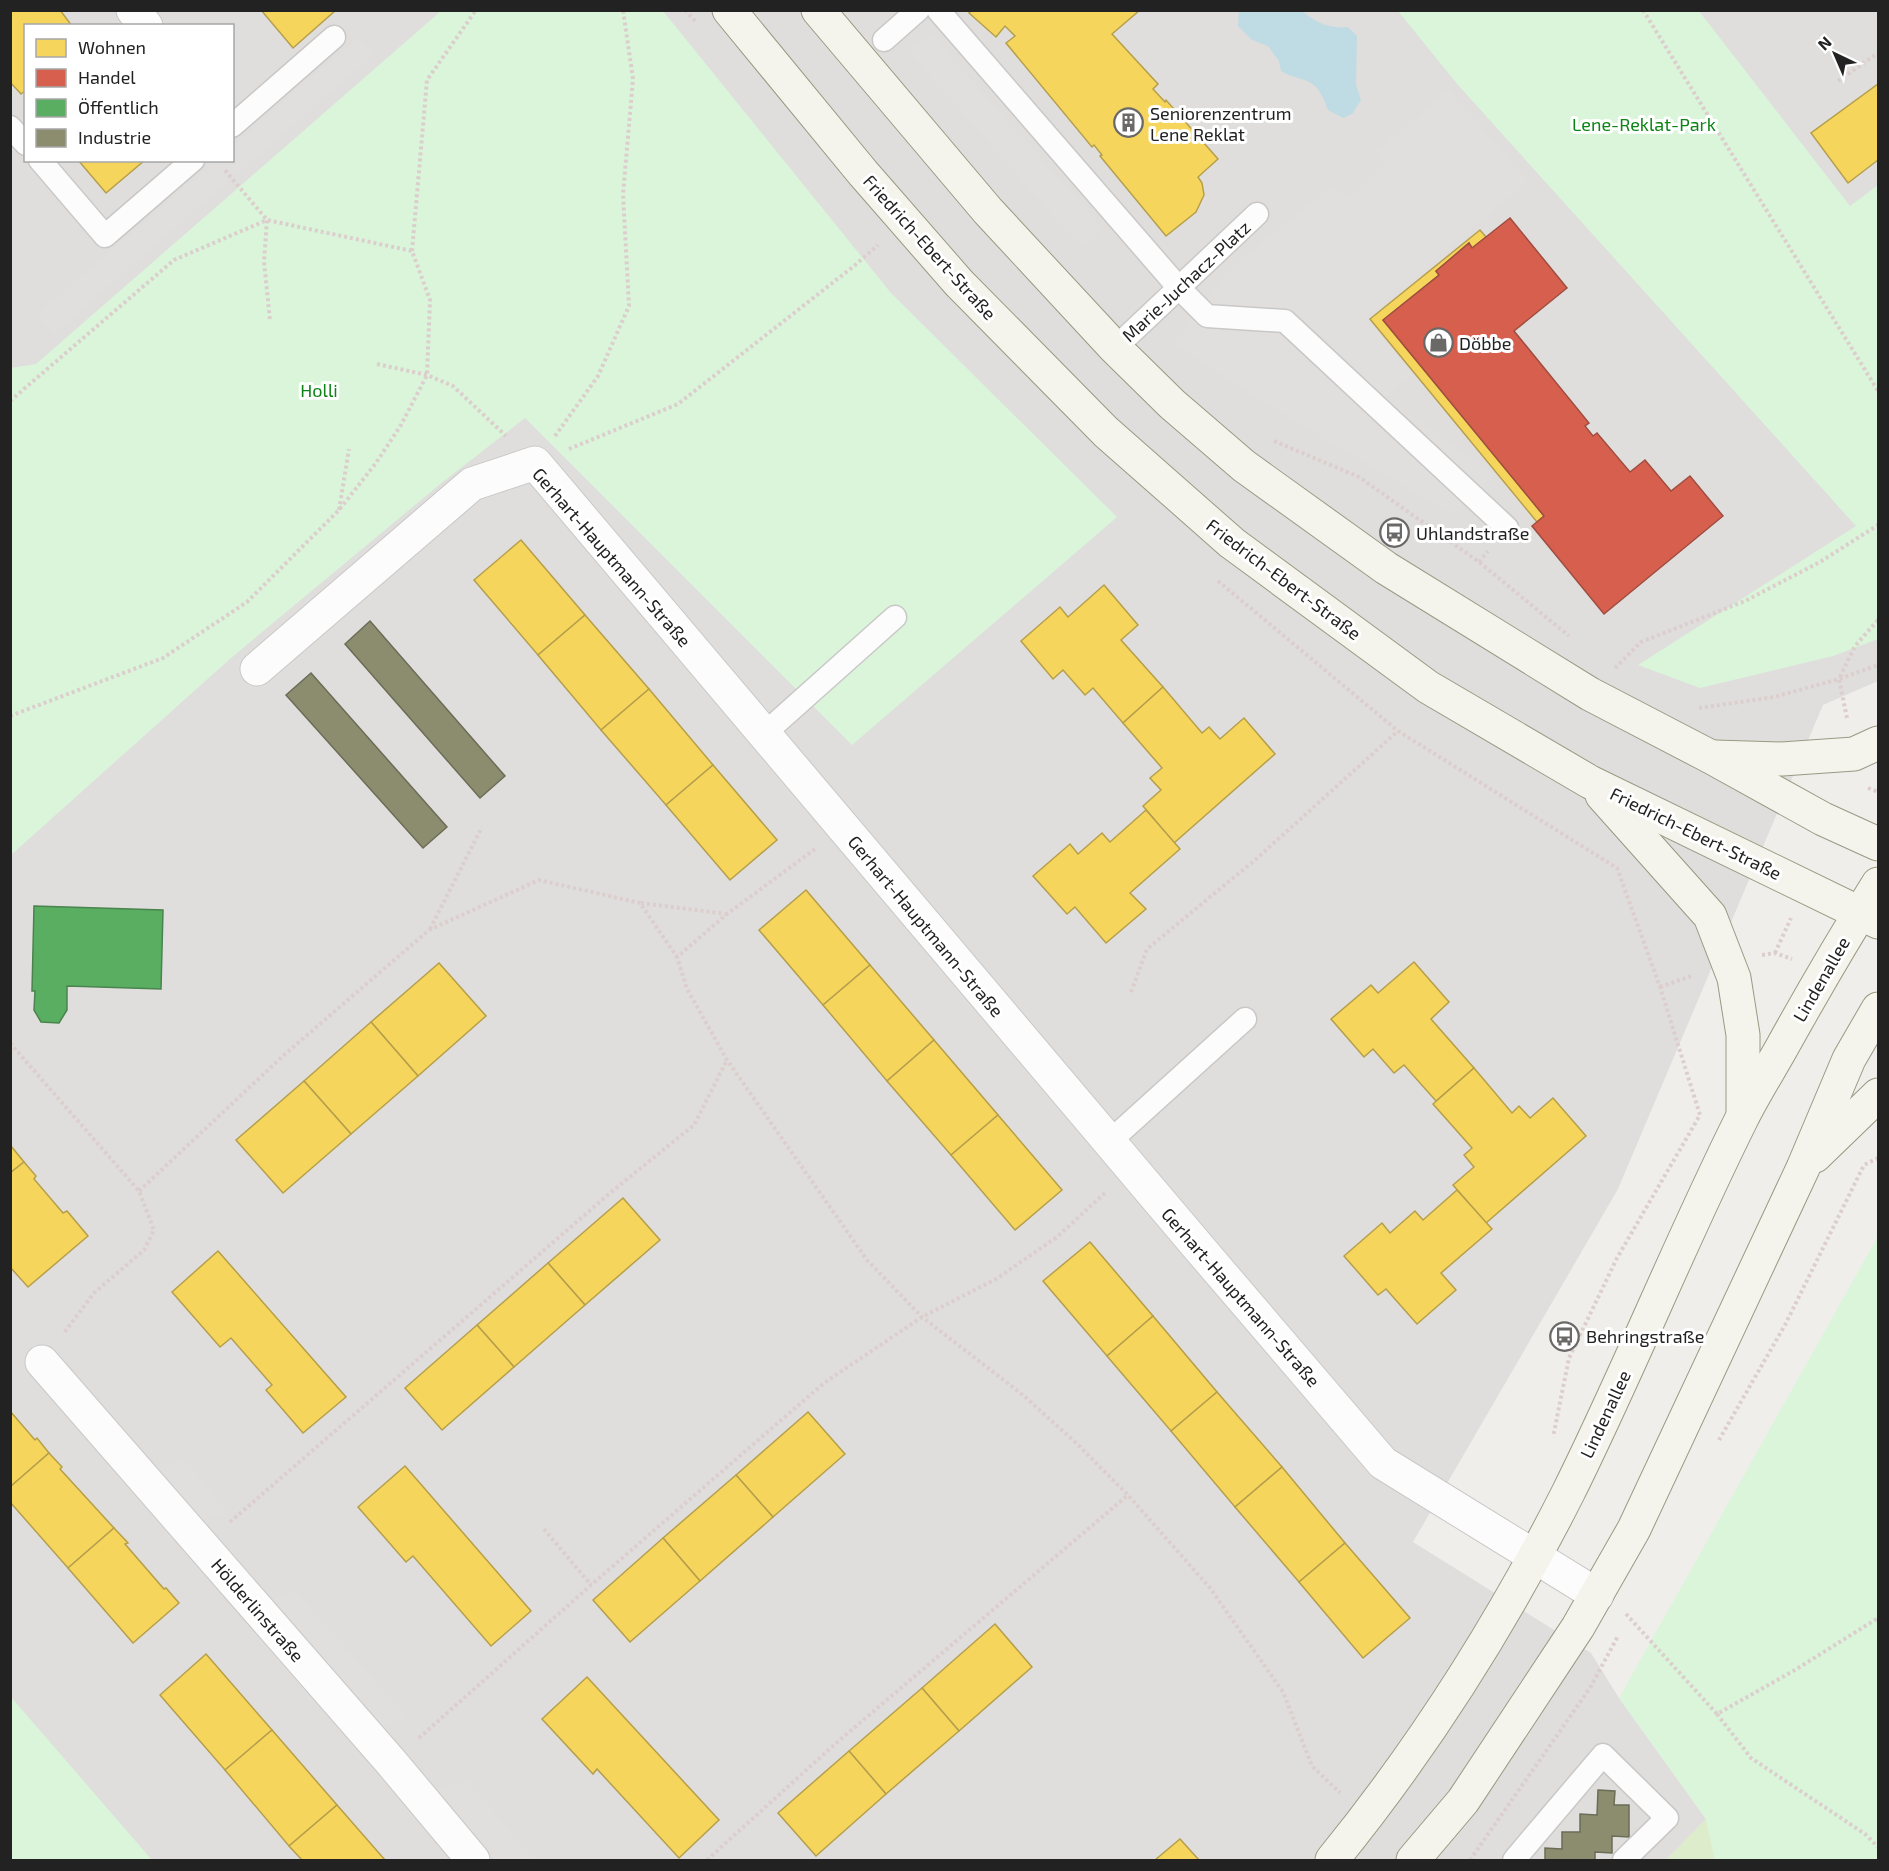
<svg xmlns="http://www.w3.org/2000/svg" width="1889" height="1871" font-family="'Exo 2',sans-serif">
<rect width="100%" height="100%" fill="#f0eeeb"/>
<path fill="#dfdedc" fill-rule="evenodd" d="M11,11H1878V681L1823,705L1618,1189L1413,1542L1591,1653L1619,1698L1706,1819L1666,1860H11ZM26,26H232V160H26Z"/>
<path fill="#ddeccb" d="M1706,1819L1715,1860H1666Z"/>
<g fill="#daf5da">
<path d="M441,11H663L891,293L1117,517L852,745L525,418L439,485L231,658L11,855L10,368L36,364Z"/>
<path d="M1398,11H1699L1850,206L1878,185V639L1833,656L1700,688L1638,665L1856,526L1458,85Z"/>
<path d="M1878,1236V1860H1715L1706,1819L1619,1698Z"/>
<path d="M11,1697L152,1860H11Z"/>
</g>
<g fill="#e0dfde">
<path d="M930,34L1103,229L1082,248L909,52Z"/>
<path d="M358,38L373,55L54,334L37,314L216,161L232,160L233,146Z"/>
<path d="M1449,90L1528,181L1367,317L1413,375L1386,397L1494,475L1452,515L1265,403L1174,344L1230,269L1333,185L1346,199L1386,164L1376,152Z"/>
<path d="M186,1460L227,1512L197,1523L153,1467Z"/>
<path d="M296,1591L407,1716L376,1727L268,1600Z"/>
<path d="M468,1781L534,1860H497L438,1789Z"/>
</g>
<path fill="#bfdbe3" d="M1301,10C1316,23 1329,29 1348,27L1357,36L1356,85L1361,100L1352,114L1343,118L1328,110C1324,100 1320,87 1309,82C1300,77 1292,78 1281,71L1279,61L1268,46L1252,40L1238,26L1239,11Z"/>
<g fill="#f6d55c" stroke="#b69f4b" stroke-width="1.5">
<path d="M10,10H60L72,26H26V90L21,94L10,82Z"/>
<path d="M261,10H336L293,48Z"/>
<path d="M972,10H1140L1112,34L1158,84L1153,89L1165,102L1166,100L1218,159L1198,177L1202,183L1204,195L1196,212L1166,236L1100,156L1102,155L1094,145L1092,147L1006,43L1015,36L1005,26L996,37L969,13Z"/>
<path d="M1878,84V160L1848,183L1811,133Z"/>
<path d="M78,160H145L106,193Z"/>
<path d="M1480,230L1486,237L1472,248L1469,243L1436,271L1439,275L1383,320L1544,516L1537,522L1370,319Z"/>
<path d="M521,540L585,615L538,655L474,580Z"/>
<path d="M1104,585L1138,625L1121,640L1163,687L1123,723L1093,688L1085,695L1063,670L1053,679L1021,641L1060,607L1068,617Z"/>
<path d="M585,615L649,689L601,730L538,655Z"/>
<path d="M1163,687L1202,733L1209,727L1220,739L1244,718L1275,754L1174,843L1143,806L1161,790L1150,778L1162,768L1123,723Z"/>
<path d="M649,689L713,765L666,805L601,730Z"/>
<path d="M713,765L777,840L730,880L666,805Z"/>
<path d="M1146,810L1180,849L1130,893L1146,909L1106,943L1075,907L1067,914L1033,876L1070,844L1078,854L1102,833L1110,842Z"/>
<path d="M806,890L870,965L823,1005L759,930Z"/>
<path d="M1414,962L1449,1002L1431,1019L1474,1068L1436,1101L1404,1065L1394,1073L1373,1049L1364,1057L1331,1019L1371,985L1378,993Z"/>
<path d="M439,963L486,1016L418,1076L371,1022Z"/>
<path d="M870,965L934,1040L887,1081L823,1005Z"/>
<path d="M371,1022L418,1076L351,1134L304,1081Z"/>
<path d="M934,1040L998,1115L951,1155L887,1081Z"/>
<path d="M1474,1068L1512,1113L1519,1106L1530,1118L1553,1098L1586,1136L1486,1223L1453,1185L1474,1167L1464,1155L1472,1148L1433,1104Z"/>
<path d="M304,1081L351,1134L283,1193L236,1140Z"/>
<path d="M998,1115L1062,1190L1015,1230L951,1155Z"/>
<path d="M11,1146L24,1162L10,1173V1147Z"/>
<path d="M24,1162L36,1176L34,1179L63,1213L67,1211L88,1236L28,1287L10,1267V1173Z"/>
<path d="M1457,1190L1492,1229L1441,1273L1456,1290L1417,1324L1386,1289L1378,1295L1344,1256L1382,1223L1390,1233L1415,1211L1423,1220Z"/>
<path d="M623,1198L660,1240L585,1305L548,1263Z"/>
<path d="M1090,1242L1153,1316L1107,1356L1043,1281Z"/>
<path d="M218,1251L346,1397L303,1433L266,1390L272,1385L231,1338L220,1347L172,1292Z"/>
<path d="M548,1263L585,1305L514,1367L477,1325Z"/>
<path d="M1153,1316L1217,1392L1171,1431L1107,1356Z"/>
<path d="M477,1325L514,1367L442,1430L405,1388Z"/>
<path d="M1217,1392L1282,1467L1235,1507L1171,1431Z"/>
<path d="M10,1411L35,1440L37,1438L49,1453L10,1487Z"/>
<path d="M808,1412L845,1454L773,1517L736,1475Z"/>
<path d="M49,1453L62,1467L60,1469L114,1528L68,1568L10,1502V1487Z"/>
<path d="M405,1466L531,1611L491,1646L413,1556L406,1562L358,1507Z"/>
<path d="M1282,1467L1345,1543L1299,1582L1235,1507Z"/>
<path d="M736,1475L773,1517L700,1581L663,1538Z"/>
<path d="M114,1528L128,1543L125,1544L164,1589L166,1588L179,1603L133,1643L68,1568Z"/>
<path d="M663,1538L700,1581L630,1642L593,1600Z"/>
<path d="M1345,1543L1410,1618L1363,1658L1299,1582Z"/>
<path d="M995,1624L1032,1667L959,1731L922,1688Z"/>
<path d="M206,1654L272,1730L225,1770L160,1695Z"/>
<path d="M587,1677L719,1820L679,1858L597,1769L593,1774L542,1719Z"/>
<path d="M922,1688L959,1731L886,1794L849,1751Z"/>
<path d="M272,1730L337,1805L289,1846L225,1770Z"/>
<path d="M849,1751L886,1794L816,1856L778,1813Z"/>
<path d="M337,1805L385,1860H302L289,1846Z"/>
<path d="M1180,1839L1199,1860H1155Z"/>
</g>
<path fill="#d6604d" stroke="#a04d40" stroke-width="1.5" d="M1510,218L1567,288L1514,331L1589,423L1585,426L1593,436L1597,433L1630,472L1645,460L1671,491L1690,476L1723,516L1604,614L1532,526L1544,516L1383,320L1439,275L1436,271L1469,243L1472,248Z"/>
<path fill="#5aae61" stroke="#49844e" stroke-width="1.5" d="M34,906L163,910L161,989L67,986V1010L59,1023L41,1022L34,1010L35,991H32Z"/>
<g fill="#8c8c6e" stroke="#6c6c57" stroke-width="1.5">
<path d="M370,621L505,776L480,798L345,644Z"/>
<path d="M311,673L447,827L423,848L286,695Z"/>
<path d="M1598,1790L1615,1791L1614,1805H1629V1837L1612,1836V1853L1595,1852V1860H1545V1848L1562,1849V1832H1580V1814L1597,1815Z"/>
</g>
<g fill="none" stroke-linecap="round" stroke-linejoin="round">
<defs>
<g id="lane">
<path d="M938,10L1179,288L1207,316L1285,321L1507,528"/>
<path d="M884,40L918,10"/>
<path d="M232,126L334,37"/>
<path d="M10,127L26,144"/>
<path d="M40,160L105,236L193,160"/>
<path d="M1115,348L1257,214"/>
<path d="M765,733L895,617"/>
<path d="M1109,1142L1245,1019"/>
<path d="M1514,1860L1603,1755L1667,1818L1624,1860"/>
</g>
<g id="street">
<path d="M133,10L146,26"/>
<path d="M257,669L472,484L535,463L1200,1249L1383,1463L1597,1595"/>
<path d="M42,1362L391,1762L473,1860"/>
</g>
<g id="secondary">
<path d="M729,10L863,173L959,283L1106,432L1232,543L1428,687L1590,782L1878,922"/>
<path d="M818,10L988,211L1115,348L1172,404L1244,466L1386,568L1590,694L1711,757L1823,819L1878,844"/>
<path d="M1715,757L1782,759L1854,754L1878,743"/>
<path d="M1602,795L1710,916L1734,978L1743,1035V1113"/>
<path d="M1815,1156L1878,1095"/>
<path d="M1332,1860C1424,1747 1503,1622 1569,1491C1630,1368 1681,1240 1742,1118C1754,1094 1768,1072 1781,1049C1812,993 1844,938 1878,884"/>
<path d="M1413,1860L1463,1801L1578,1627L1634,1529L1803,1168L1849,1059L1878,1009"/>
</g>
</defs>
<use href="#lane" stroke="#c9c8c7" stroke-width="25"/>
<use href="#street" stroke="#c9c8c7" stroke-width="35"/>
<use href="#secondary" stroke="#999a82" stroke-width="35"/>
<g stroke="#dccecd" stroke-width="4" stroke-dasharray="3 3" stroke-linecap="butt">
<path d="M685,10L695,21"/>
<path d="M1643,10L1878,391"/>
<path d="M1838,81L1878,53"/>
<path d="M412,251L427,80L476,10"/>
<path d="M377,364L427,375L453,386L506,436"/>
<path d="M10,401L174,260L267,220L264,262L270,320"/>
<path d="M555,436L598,376L629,306L623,194L633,79L623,10"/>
<path d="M1274,441L1359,477L1479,562L1569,636"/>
<path d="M569,449L678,404L854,266L878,245"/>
<path d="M339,510L349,449"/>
<path d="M1479,562L1488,551"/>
<path d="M1218,581L1398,731L1617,868L1660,987L1700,1115L1617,1258L1569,1358L1553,1437"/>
<path d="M1615,668L1641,642L1745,601L1820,562L1878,525"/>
<path d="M1699,708L1774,697L1839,679L1878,665"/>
<path d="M10,716L163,658L247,602L339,510L376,463L401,425L427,375L430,300L412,251L267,220L223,168"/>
<path d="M1847,718L1839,679L1855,646L1878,620"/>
<path d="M1868,788L1878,792"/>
<path d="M815,849L727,914L677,957L687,989L727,1060L867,1260L922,1317L1023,1395L1076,1443L1128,1495L1210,1588L1283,1692L1312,1766L1340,1793"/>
<path d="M641,903L727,914"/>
<path d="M430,929L482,827"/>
<path d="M1775,953L1791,918"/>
<path d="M1762,955L1775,953L1792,959"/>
<path d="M1660,987L1694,975"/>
<path d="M1131,992L1147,949L1255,860L1398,731"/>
<path d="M10,1043L139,1191L154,1230L144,1250L94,1293L63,1334"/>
<path d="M139,1191L284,1055L429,930L539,880L640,903L677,957"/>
<path d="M1719,1440L1785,1325L1864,1165L1878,1158"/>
<path d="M230,1522L610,1193L694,1125L727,1060"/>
<path d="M544,1529L591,1585"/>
<path d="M1626,1614L1717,1714L1795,1670L1878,1618"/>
<path d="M1717,1714L1751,1758L1865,1834L1878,1847"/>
<path d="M419,1738L591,1585L824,1383L922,1317L996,1279L1057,1237L1106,1192"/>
<path d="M707,1860L835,1744L1128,1495"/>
<path d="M1470,1860L1590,1688L1618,1636"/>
</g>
<use href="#lane" stroke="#fdfcfc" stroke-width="22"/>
<use href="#street" stroke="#fdfcfc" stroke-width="33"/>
<use href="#secondary" stroke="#f4f4ed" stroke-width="33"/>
</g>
<defs>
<symbol id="building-ring" viewBox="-11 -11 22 22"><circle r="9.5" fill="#fff" stroke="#6a6968" stroke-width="1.5"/><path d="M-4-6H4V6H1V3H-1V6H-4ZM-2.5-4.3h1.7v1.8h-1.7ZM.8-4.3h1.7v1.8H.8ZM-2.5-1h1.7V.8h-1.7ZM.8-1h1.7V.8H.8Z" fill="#6a6968"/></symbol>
<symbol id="shop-ring" viewBox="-11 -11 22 22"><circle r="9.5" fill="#fff" stroke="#6a6968" stroke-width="1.5"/><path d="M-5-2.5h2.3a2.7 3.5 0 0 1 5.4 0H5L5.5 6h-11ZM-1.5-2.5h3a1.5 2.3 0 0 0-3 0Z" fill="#6a6968"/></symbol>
<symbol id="bus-ring" viewBox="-11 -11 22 22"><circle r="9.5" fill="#fff" stroke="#6a6968" stroke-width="1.5"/><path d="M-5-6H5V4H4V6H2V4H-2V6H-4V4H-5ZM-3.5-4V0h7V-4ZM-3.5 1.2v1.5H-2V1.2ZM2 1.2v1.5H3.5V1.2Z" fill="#6a6968"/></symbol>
</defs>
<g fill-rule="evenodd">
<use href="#building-ring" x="1112" y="106" width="33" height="33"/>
<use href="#shop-ring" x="1422" y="326" width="33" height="33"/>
<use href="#bus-ring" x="1378" y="516" width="33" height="33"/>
<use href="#bus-ring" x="1548" y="1320" width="33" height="33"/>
</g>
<g text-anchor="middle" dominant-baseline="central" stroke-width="6" stroke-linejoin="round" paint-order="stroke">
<g font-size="18" fill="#222" stroke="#fff" text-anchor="start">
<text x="1150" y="113">Seniorenzentrum<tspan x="1150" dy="21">Lene Reklat</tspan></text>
<text x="1459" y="343">Döbbe</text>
<text x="1416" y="533">Uhlandstraße</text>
<text x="1586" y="1336">Behringstraße</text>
</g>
<g font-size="18" fill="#0c8416" stroke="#fff">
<text x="1644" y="124">Lene-Reklat-Park</text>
<text x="319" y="390">Holli</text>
</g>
<g font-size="18" fill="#222" stroke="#fff">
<text transform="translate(930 247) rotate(48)">Friedrich-Ebert-Straße</text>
<text transform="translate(1186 281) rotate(-43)">Marie-Juchacz-Platz</text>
<text transform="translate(612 557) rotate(49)">Gerhart-Hauptmann-Straße</text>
<text transform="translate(1284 579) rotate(37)">Friedrich-Ebert-Straße</text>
<text transform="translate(1696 833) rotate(26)">Friedrich-Ebert-Straße</text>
<text transform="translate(926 926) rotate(50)">Gerhart-Hauptmann-Straße</text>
<text transform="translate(1821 979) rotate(-60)">Lindenallee</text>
<text transform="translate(1241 1297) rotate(49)">Gerhart-Hauptmann-Straße</text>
<text transform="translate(1605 1414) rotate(-65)">Lindenallee</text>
<text transform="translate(258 1610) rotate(49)">Hölderlinstraße</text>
</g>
</g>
<rect width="1889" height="1871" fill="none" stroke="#222222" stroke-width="24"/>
<rect x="24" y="24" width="210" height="138" fill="#ffffff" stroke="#a7a7a7" stroke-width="1.5"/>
<rect x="36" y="39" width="30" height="18" fill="#f6d55c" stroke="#a7a7a7" stroke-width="1.5"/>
<text x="78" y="54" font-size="18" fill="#222222">Wohnen</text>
<rect x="36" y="69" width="30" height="18" fill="#d6604d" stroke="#a7a7a7" stroke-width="1.5"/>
<text x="78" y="84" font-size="18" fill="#222222">Handel</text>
<rect x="36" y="99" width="30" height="18" fill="#5aae61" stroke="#a7a7a7" stroke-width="1.5"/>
<text x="78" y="114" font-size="18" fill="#222222">Öffentlich</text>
<rect x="36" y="129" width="30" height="18" fill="#8c8c6e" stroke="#a7a7a7" stroke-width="1.5"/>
<text x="78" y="144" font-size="18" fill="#222222">Industrie</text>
<g transform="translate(1835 54) rotate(316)" stroke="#ffffff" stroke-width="4.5" paint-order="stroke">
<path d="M0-4.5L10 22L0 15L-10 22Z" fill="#222222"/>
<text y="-9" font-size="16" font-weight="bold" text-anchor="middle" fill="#222222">N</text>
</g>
</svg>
